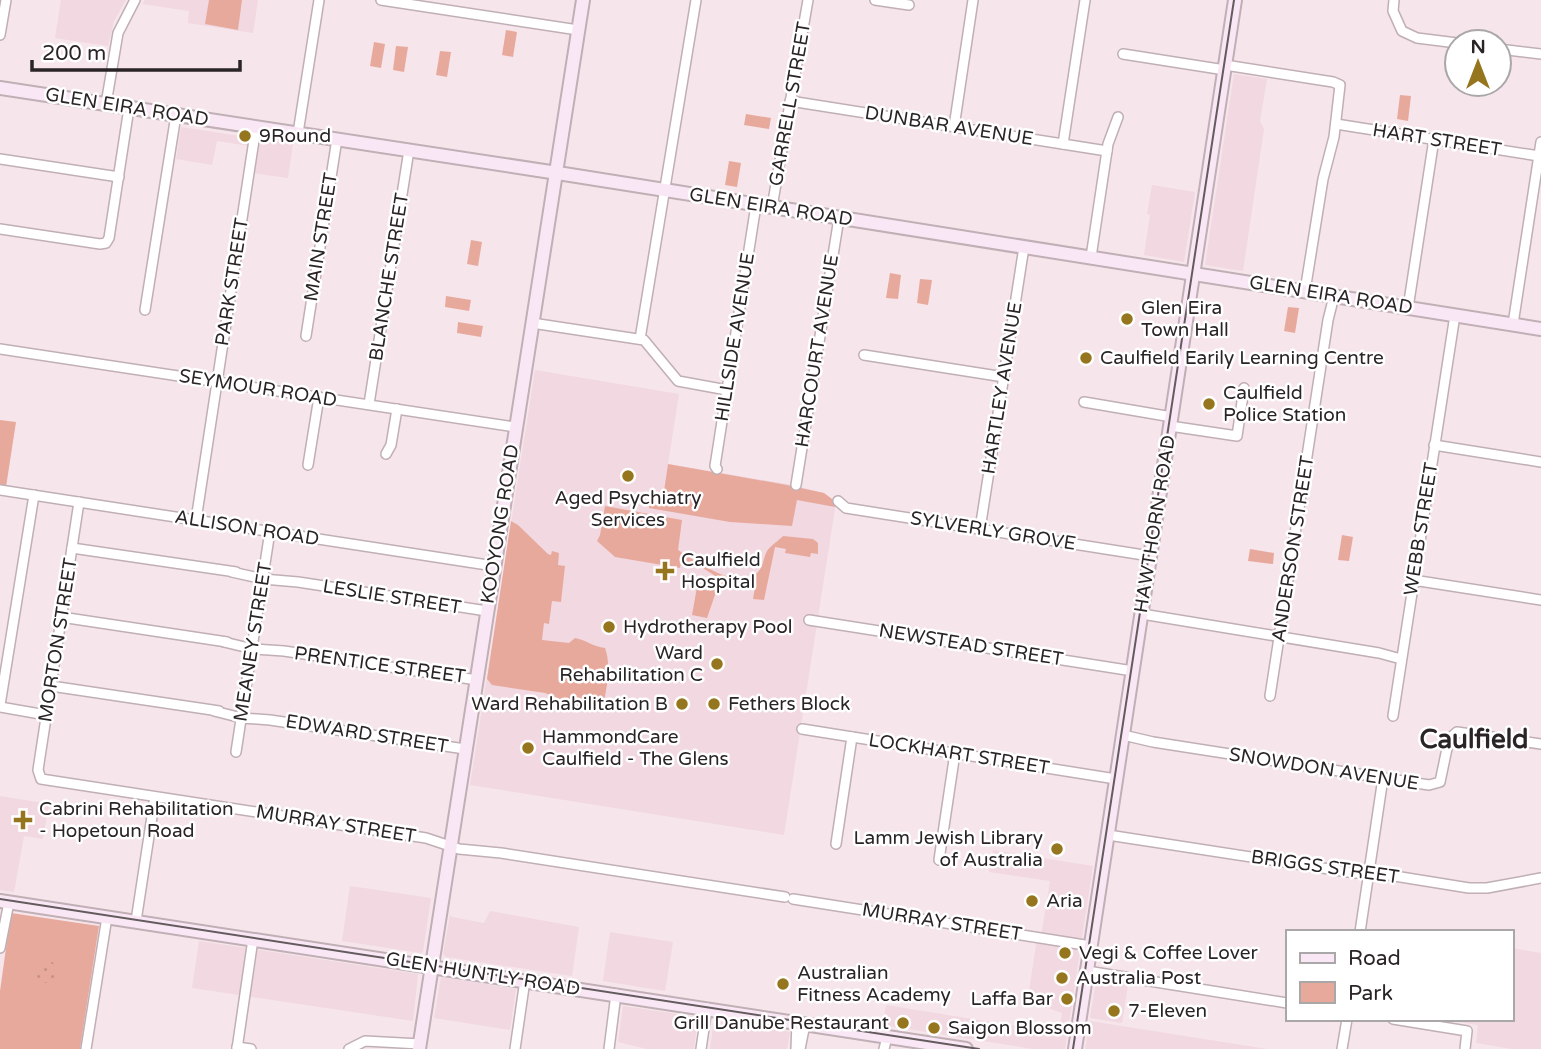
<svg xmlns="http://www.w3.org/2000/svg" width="1541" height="1049" font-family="'Varela Round',sans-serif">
<defs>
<pattern id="garden-dots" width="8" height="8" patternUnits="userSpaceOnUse" patternTransform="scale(1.75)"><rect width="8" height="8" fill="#e8a99d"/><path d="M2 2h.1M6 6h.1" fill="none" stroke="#c79187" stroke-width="1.8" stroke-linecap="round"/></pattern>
</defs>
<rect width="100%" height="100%" fill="#f6e5eb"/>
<g fill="#f1d8e1">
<path d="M61,0H126L114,21L108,46L55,38Z"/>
<path d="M145,0H258L253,33L188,23L189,11L142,4Z"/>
<path d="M1234,74L1267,79L1260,121L1264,129L1243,271L1205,265Z"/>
<path d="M181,127L293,144L288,178L253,173L256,147L217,141L212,165L176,159Z"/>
<path d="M1152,185L1195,192L1184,262L1144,255L1150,215L1147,214Z"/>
<path d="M535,370L679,394L668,464L787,484L824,493L836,502L784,835L470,785Z"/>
<path d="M0,796L49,804L43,839L24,836L14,892L0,890Z"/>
<path d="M993,850L1093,866L1065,1049H1033L883,1025L886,1005L1059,1033L1062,1013L1045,1007V1001L1035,999L1029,991L1036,945L1041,936L1050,881L989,872Z"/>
<path d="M350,886L431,898L423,951L421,953L342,941Z"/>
<path d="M490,911L579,927L572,976L446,957L443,954L450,915L452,917L484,923Z"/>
<path d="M610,932L673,942L665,991L603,981Z"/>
<path d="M199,941L418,974L413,1021L192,988Z"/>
<path d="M1511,948L1541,953V1049H1512L1476,1043L1478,1025L1441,1019H1511Z"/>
<path d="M441,977L516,989L510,1030L434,1018Z"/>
<path d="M1096,980L1128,985L1122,1023L1090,1018Z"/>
<path d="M623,1006L698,1017L694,1049H647L618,1042Z"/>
<path d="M714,1021L790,1032L787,1049H710Z"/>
<path d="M1090,1021L1267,1049H1085Z"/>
</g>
<g fill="#e8a99d">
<path d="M209,0H242L238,30L205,24Z"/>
<path d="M506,30L517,32L513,57L502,55Z"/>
<path d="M374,42L385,44L381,68L370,66Z"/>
<path d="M396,46L408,47L404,72L393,70Z"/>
<path d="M440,51L451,52L447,77L436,75Z"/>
<path d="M1400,95L1411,96L1408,121L1397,119Z"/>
<path d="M746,114L771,118L769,129L744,125Z"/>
<path d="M729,161L741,163L737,187L725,185Z"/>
<path d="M471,240L482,242L478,266L467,264Z"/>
<path d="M890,273L901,275L898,299L886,298Z"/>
<path d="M920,279L932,280L928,305L917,303Z"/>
<path d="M446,296L471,300L469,311L445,307Z"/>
<path d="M1288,307L1299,308L1295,333L1284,331Z"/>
<path d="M458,322L483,326L481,337L457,333Z"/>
<path d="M0,420L16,422L6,487L0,486Z"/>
<path d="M668,464L787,485L824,493L836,502L835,507L797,500L792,526L730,522L649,508V505H662Z"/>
<path d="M605,506L682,520L678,550C694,560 740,593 758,572C764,566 763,558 767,551C770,546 778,541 783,536L813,539L818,543V554L811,553L810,557L785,553L786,549L775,547L764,600L753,599L755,587L746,586L745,590L718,586L707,618L692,615L697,587L708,591L717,577L698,565L681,562L680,568L615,557L597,541L600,535Z"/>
<path d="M511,521L518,525L548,554L551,555L552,551L559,553L558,565L565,566L561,602L552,601L549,624L544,623L542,640L569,643L575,638C586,640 594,647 605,648C612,667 606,689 603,708L600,710L574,705L545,693L492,685L487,679Z"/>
<path d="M1342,535L1353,537L1349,561L1338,560Z"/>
<path d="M1250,549L1274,553L1273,564L1248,561Z"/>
<path d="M11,913L99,926L80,1049H0V991Z"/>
</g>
<circle fill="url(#garden-dots)" cx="47" cy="972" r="11"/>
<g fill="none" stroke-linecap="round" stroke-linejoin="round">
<defs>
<g id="street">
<path d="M381,0L578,30"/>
<path d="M875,0L909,5"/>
<path d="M1394,0L1393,11L1402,31L1417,38L1457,43"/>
<path d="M0,35L6,0"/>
<path d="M1499,49L1541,54"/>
<path d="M1123,54L1225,70"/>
<path d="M1225,65L1333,82L1340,85L1334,137L1323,179L1305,291"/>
<path d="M790,101L1107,151"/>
<path d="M106,104L118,33L135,0"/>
<path d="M1336,124L1539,156"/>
<path d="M954,127L973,0"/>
<path d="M298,133L319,0"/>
<path d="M1063,144L1085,0"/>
<path d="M0,159L119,177"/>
<path d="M772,207L808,0"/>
<path d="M0,229L100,244L106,243L109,238L129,108"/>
<path d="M1091,257L1108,144L1118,117"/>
<path d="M1408,308L1434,139"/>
<path d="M145,310L176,115"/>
<path d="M532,323L644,340L678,381L727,390"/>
<path d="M1513,324L1541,142"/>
<path d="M306,336L337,139"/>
<path d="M640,339L696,0"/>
<path d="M0,349L515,427"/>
<path d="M864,355L1004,377"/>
<path d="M1084,402L1172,417"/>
<path d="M369,404L409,150"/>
<path d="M1170,426L1237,436L1244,388"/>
<path d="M1434,445L1541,462"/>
<path d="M386,454L391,445L397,409"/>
<path d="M308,465L319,397"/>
<path d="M717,469L715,466L756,205"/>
<path d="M796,485L839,218"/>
<path d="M0,490L494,566"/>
<path d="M838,501L846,508L1150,556"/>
<path d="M79,502L38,770L41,779L426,838L459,849L501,853L785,897"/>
<path d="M196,520L256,127"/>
<path d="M980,529L1024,247"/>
<path d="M72,548L236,572"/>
<path d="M232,572L263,579L298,582L487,611"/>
<path d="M1413,580L1541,600"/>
<path d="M1142,614L1379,653L1401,659"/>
<path d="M61,617L227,642"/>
<path d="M809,620L1133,671"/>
<path d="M224,642L253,649L284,651L477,680"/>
<path d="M51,686L219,711"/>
<path d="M1270,696L1328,320L1334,296"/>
<path d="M0,705L34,495"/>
<path d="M0,707L46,715"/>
<path d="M214,711L242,718L270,720L465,749"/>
<path d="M1393,716L1455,315"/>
<path d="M802,729L1116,779"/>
<path d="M1123,735L1153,742L1429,785L1440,782L1449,739L1457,732L1541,744"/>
<path d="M236,752L270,531"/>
<path d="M1108,835L1355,873H1376L1469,888H1487L1541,878"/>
<path d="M836,844L852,737"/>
<path d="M939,860L955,753"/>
<path d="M793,899L1091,946"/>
<path d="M136,921L155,797"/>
<path d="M1360,932L1383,778"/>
<path d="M0,948L9,902"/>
<path d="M1087,971L1287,1003"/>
<path d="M1393,1019L1467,1031L1465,1049"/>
<path d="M237,1047L251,1049"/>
<path d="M86,1049L107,917"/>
<path d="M237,1049L253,939"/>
<path d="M349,1049L365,1041L420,1044"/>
<path d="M515,1049L525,980"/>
<path d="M609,1049L616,994"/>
<path d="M701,1049L707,1008"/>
<path d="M796,1049L797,1023"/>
<path d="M800,1049L805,1024"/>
<path d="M884,1049L887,1037"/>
<path d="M1342,1049L1347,1019"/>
</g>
<g id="secondary">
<path d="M0,88L564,174L1541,329"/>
<path d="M0,901L966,1049"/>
<path d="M419,1049L583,0"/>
<path d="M1075,1049L1235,0"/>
</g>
</defs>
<use href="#street" stroke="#c0afb5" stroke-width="12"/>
<use href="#secondary" stroke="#c0afb5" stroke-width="16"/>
<use href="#street" stroke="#fff" stroke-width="9"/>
<use href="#secondary" stroke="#fae7f5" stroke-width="12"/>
<g stroke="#645b5e" stroke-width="2">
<path d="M0,899L979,1049"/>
<path d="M1073,1049L1234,0"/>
</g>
</g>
<g fill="#95751d" stroke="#fff" stroke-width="2.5">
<circle cx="245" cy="136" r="7"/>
<circle cx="1127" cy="319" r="7"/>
<circle cx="1086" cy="358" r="7"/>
<circle cx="1209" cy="404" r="7"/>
<circle cx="628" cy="476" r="7"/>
<path d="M661.5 560.5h7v7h7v7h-7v7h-7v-7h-7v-7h7z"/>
<circle cx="609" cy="627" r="7"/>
<circle cx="717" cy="664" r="7"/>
<circle cx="682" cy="704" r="7"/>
<circle cx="714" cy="704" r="7"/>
<circle cx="528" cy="748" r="7"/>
<path d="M19.5 809.5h7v7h7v7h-7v7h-7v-7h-7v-7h7z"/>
<circle cx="1057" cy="849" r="7"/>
<circle cx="1032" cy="901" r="7"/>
<circle cx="1065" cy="953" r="7"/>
<circle cx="1062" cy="978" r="7"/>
<circle cx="783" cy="984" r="7"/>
<circle cx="1067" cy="999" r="7"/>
<circle cx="1114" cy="1011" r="7"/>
<circle cx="903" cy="1023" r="7"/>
<circle cx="934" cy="1028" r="7"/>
</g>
<g text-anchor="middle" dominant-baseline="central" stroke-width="5" stroke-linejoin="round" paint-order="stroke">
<g font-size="19" fill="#2a2426" stroke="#fff">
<text transform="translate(790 104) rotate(-80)">GARRELL STREET</text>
<text transform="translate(127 107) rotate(9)">GLEN EIRA ROAD</text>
<text transform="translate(949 126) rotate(9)">DUNBAR AVENUE</text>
<text transform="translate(1437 140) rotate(9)">HART STREET</text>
<text transform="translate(771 207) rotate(9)">GLEN EIRA ROAD</text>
<text transform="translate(321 237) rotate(-81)">MAIN STREET</text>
<text transform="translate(389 277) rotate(-81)">BLANCHE STREET</text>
<text transform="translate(232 282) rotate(-81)">PARK STREET</text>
<text transform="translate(1331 295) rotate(9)">GLEN EIRA ROAD</text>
<text transform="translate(735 337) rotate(-81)">HILLSIDE AVENUE</text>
<text transform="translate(817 351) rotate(-81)">HARCOURT AVENUE</text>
<text transform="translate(258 388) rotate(9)">SEYMOUR ROAD</text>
<text transform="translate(1002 388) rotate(-81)">HARTLEY AVENUE</text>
<text transform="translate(500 524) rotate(-81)">KOOYONG ROAD</text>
<text transform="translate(1155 524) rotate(-81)">HAWTHORN ROAD</text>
<text transform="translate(247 528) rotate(9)">ALLISON ROAD</text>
<text transform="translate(1421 529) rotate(-81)">WEBB STREET</text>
<text transform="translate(993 531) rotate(9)">SYLVERLY GROVE</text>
<text transform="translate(1293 549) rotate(-81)">ANDERSON STREET</text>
<text transform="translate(392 597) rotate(9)">LESLIE STREET</text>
<text transform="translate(58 640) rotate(-81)">MORTON STREET</text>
<text transform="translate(253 642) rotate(-81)">MEANEY STREET</text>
<text transform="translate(971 645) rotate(9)">NEWSTEAD STREET</text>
<text transform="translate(380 665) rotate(8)">PRENTICE STREET</text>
<text transform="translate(367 734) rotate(9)">EDWARD STREET</text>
<text transform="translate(959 754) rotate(9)">LOCKHART STREET</text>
<text transform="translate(1324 769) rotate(9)">SNOWDON AVENUE</text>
<text transform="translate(336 824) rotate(9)">MURRAY STREET</text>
<text transform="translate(1325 867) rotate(8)">BRIGGS STREET</text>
<text transform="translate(942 922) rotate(9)">MURRAY STREET</text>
<text transform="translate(483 974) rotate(9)">GLEN HUNTLY ROAD</text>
</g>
<g font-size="19" fill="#2a2426" stroke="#fff" text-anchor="start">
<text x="259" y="136">9Round</text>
<text x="1141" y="308">Glen Eira<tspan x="1141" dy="22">Town Hall</tspan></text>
<text x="1100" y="358">Caulfield Earily Learning Centre</text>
<text x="1223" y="393">Caulfield<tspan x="1223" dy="22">Police Station</tspan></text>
<text x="628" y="498" text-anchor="middle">Aged Psychiatry<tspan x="628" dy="22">Services</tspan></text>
<text x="681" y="560">Caulfield<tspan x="681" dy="22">Hospital</tspan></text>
<text x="623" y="627">Hydrotherapy Pool</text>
<text x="703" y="653" text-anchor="end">Ward<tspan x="703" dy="22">Rehabilitation C</tspan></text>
<text x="668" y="704" text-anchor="end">Ward Rehabilitation B</text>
<text x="728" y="704">Fethers Block</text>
<text x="542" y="737">HammondCare<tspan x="542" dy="22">Caulfield - The Glens</tspan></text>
<text x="39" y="809">Cabrini Rehabilitation<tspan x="39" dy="22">- Hopetoun Road</tspan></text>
<text x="1043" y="838" text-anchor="end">Lamm Jewish Library<tspan x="1043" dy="22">of Australia</tspan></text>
<text x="1046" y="901">Aria</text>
<text x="1079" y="953">Vegi &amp; Coffee Lover</text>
<text x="797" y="973">Australian<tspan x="797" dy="22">Fitness Academy</tspan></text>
<text x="1076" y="978">Australia Post</text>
<text x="1053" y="999" text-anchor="end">Laffa Bar</text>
<text x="1128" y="1011">7-Eleven</text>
<text x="889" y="1023" text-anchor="end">Grill Danube Restaurant</text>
<text x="948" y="1028">Saigon Blossom</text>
</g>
<g font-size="26" font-weight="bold" fill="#2a2426" stroke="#fff">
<text x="1474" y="739">Caulfield</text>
</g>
</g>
<rect x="1286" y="930" width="228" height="91" fill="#ffffff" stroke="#aaa7a8" stroke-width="2"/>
<rect x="1300" y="953" width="35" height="10" fill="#fae7f5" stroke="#aaa7a8" stroke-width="2"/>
<text x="1348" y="965" font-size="21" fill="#2a2426">Road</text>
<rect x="1300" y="982" width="35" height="21" fill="#e8a99d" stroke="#aaa7a8" stroke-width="2"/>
<text x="1348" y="1000" font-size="21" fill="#2a2426">Park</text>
<g transform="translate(1478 63)"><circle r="33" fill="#ffffff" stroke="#aaa7a8" stroke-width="2"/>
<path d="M0-5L12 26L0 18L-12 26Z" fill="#95751d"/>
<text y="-10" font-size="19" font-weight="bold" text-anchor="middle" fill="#2a2426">N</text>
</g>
<path d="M32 60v10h208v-10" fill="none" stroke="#2a2426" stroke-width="3.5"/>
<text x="42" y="60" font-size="21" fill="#2a2426" stroke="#ffffff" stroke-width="5" paint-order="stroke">200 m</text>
</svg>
